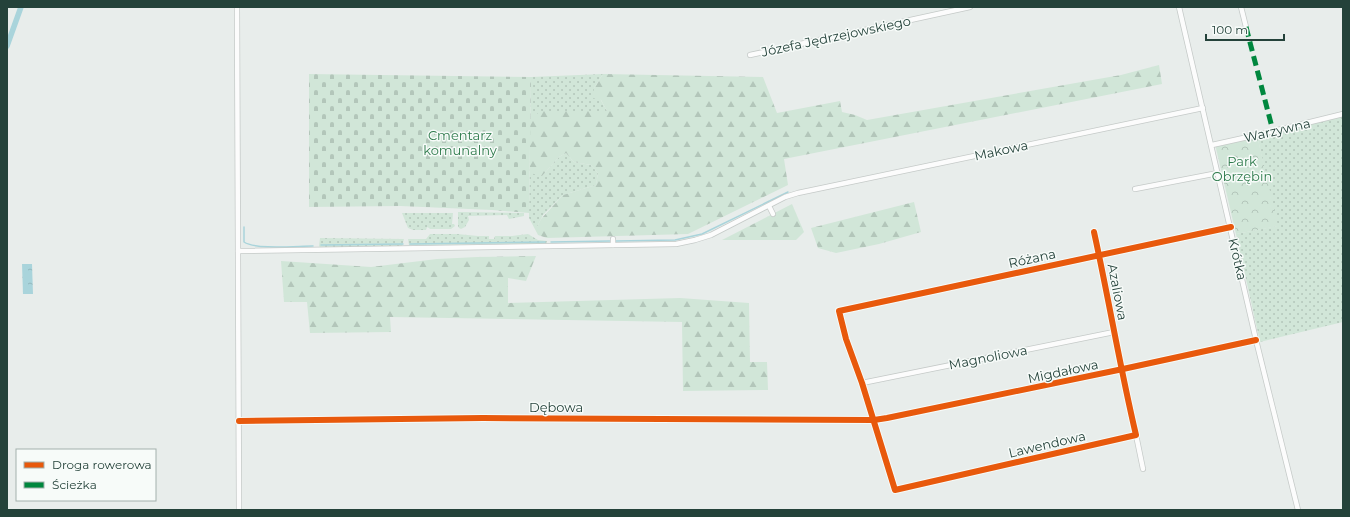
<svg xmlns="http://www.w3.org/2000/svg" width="1350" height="517" font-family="Montserrat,sans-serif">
<defs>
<pattern id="grass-dots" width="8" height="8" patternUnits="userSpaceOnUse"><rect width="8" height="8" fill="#d1e6d8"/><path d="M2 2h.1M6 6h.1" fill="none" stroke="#b3c6ba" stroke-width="1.8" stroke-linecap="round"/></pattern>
<pattern id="forest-firs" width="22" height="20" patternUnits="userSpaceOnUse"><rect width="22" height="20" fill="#d1e6d8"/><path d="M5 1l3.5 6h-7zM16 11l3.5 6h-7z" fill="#b3c6ba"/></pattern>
<pattern id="cemetery-stones" width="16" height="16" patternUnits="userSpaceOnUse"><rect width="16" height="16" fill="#d1e6d8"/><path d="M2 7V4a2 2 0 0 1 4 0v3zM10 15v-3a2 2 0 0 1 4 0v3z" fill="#b3c6ba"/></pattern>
<pattern id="park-crowns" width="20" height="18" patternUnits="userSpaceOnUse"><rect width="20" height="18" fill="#d1e6d8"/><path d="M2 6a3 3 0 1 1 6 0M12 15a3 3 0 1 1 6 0" fill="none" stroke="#b3c6ba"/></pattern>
<pattern id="water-ripples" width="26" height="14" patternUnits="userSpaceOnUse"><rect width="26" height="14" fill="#a9d4db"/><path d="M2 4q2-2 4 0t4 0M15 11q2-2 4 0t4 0" fill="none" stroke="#91b7bd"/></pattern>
</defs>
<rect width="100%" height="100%" fill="#e8edeb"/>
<g fill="url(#grass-dots)">
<path d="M603,74L594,88L607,111H542V176L559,157L566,153L574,162L591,165L598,173L596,185L563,195L543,215L537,227V233L529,218V214L531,77Z"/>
<path d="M1343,115V322L1260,342L1236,234L1277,226L1257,135Z"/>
<path d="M458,212L524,213V216L509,219L507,215L468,216L469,220L465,227L461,229L459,228L458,226Z"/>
<path d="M402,213H453L452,224H454L455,226L451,229H430L429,228L427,227L426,230H413L408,228Z"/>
<path d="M430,234H457L478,236H489V239H494L495,236H512L528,234L538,240L547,241L546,244L409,245L408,239H426Z"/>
<path d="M320,238L404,239L402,246L321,248L319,246Z"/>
</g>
<g fill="url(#forest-firs)">
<path d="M1159,65L1162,84L784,159L788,185L688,234L547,238L538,235L537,233V227L541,219L563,195L596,185L598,173L591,165L574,162L566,153L559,157L542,176L530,173V119L541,111H607L601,100L593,98L594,88L603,74L763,77L777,113L840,101L842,112L855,115L867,120L1121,75Z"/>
<path d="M914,202L921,232L879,244L836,253L818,248L811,228Z"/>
<path d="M792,204L804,232L796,240H722Z"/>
<path d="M536,256L526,281L508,278V303L680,298L749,303L750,362H767L768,390L683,391L682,322L390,317L391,332L310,333L307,302H284L281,261L371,267L437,259L477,257Z"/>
</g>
<path fill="url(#cemetery-stones)" d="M309,74L531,77L529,213L492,210L400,206L309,207Z"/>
<path fill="url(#park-crowns)" d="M1257,135L1278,226L1236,234L1215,144Z"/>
<path fill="url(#water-ripples)" d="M22,264H32L33,294H23Z"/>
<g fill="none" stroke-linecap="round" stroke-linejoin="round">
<g stroke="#a9d4db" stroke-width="1.5">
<path d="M244,227V242C256,250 297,246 313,246"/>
<path d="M616,241L675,240L702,234L788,192"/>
<path d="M551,242L610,241"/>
<path d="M410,244L545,242"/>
<path d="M321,245L403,244"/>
</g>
<path stroke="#a9d4db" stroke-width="5.5" d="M7,46L21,7"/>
<defs>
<g id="street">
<path d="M237,7L239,510"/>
<path d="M1179,7L1256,340L1298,510"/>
<path d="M1241,7L1246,27"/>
<path d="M750,55L970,7"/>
<path d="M1212,145L1257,135L1343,114"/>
<path d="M1135,189L1218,173"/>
<path d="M769,206L773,214"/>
<path d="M1094,232C1109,300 1120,368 1136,435L895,490L862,383L846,339L839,311L1231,227"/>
<path d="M613,239V245"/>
<path d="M238,251L676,244L695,240L711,235L785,197L798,193L1203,108"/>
<path d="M862,383L1114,332"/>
<path d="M239,421L483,418L874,420L887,418L1123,369L1256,340"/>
<path d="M1136,435L1143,469"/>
</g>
</defs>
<use href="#street" stroke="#c5cac8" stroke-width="6"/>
<use href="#street" stroke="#fcfcfc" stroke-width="4.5"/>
<path stroke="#00873e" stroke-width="5" stroke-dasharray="10 5" stroke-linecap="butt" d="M1246,27L1273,131"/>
<defs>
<g id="cycleway">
<path d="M1094,232C1109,300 1120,368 1136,435L895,490L862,383L846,339L839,311L1231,227"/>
<path d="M239,421L483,418L874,420L887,418L1123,369L1256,340"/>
</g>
</defs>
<use href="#cycleway" stroke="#f7fbf9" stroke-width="8"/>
<use href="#cycleway" stroke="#e8590c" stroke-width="6"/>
</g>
<g text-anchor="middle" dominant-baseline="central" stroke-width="3" stroke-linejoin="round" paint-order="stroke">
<g font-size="13" fill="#24423a" stroke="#f7fbf9">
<text transform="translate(836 36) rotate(-12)">Józefa Jędrzejowskiego</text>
<text transform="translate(1277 130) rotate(-13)">Warzywna</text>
<text transform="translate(1001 150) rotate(-12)">Makowa</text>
<text transform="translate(1032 258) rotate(-12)">Różana</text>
<text transform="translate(1238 259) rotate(77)">Krótka</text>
<text transform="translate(1118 292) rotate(79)">Azaliowa</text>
<text transform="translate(988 357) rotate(-11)">Magnoliowa</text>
<text transform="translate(1063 371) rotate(-12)">Migdałowa</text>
<text x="556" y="407">Dębowa</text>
<text transform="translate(1047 444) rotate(-13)">Lawendowa</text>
</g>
<g font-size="13" fill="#2d7a4b" stroke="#f7fbf9">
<text x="460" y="135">Cmentarz<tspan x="460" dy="15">komunalny</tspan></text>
<text x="1242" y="161">Park<tspan x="1242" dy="15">Obrzębin</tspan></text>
</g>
</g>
<rect width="1350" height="517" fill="none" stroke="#24423a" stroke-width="16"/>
<rect x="16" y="449" width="140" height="52" fill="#f7fbf9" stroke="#a3b1ad"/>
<rect x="24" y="462" width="20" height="6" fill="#e8590c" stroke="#a3b1ad"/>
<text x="52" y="469" font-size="12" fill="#24423a">Droga rowerowa</text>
<rect x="24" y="482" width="20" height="6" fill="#00873e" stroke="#a3b1ad"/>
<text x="52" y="489" font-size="12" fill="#24423a">Ścieżka</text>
<path d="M1206 34v6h78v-6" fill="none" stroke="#24423a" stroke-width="2"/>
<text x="1212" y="34" font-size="12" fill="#24423a" stroke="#f7fbf9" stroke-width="3" paint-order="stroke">100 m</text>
</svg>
